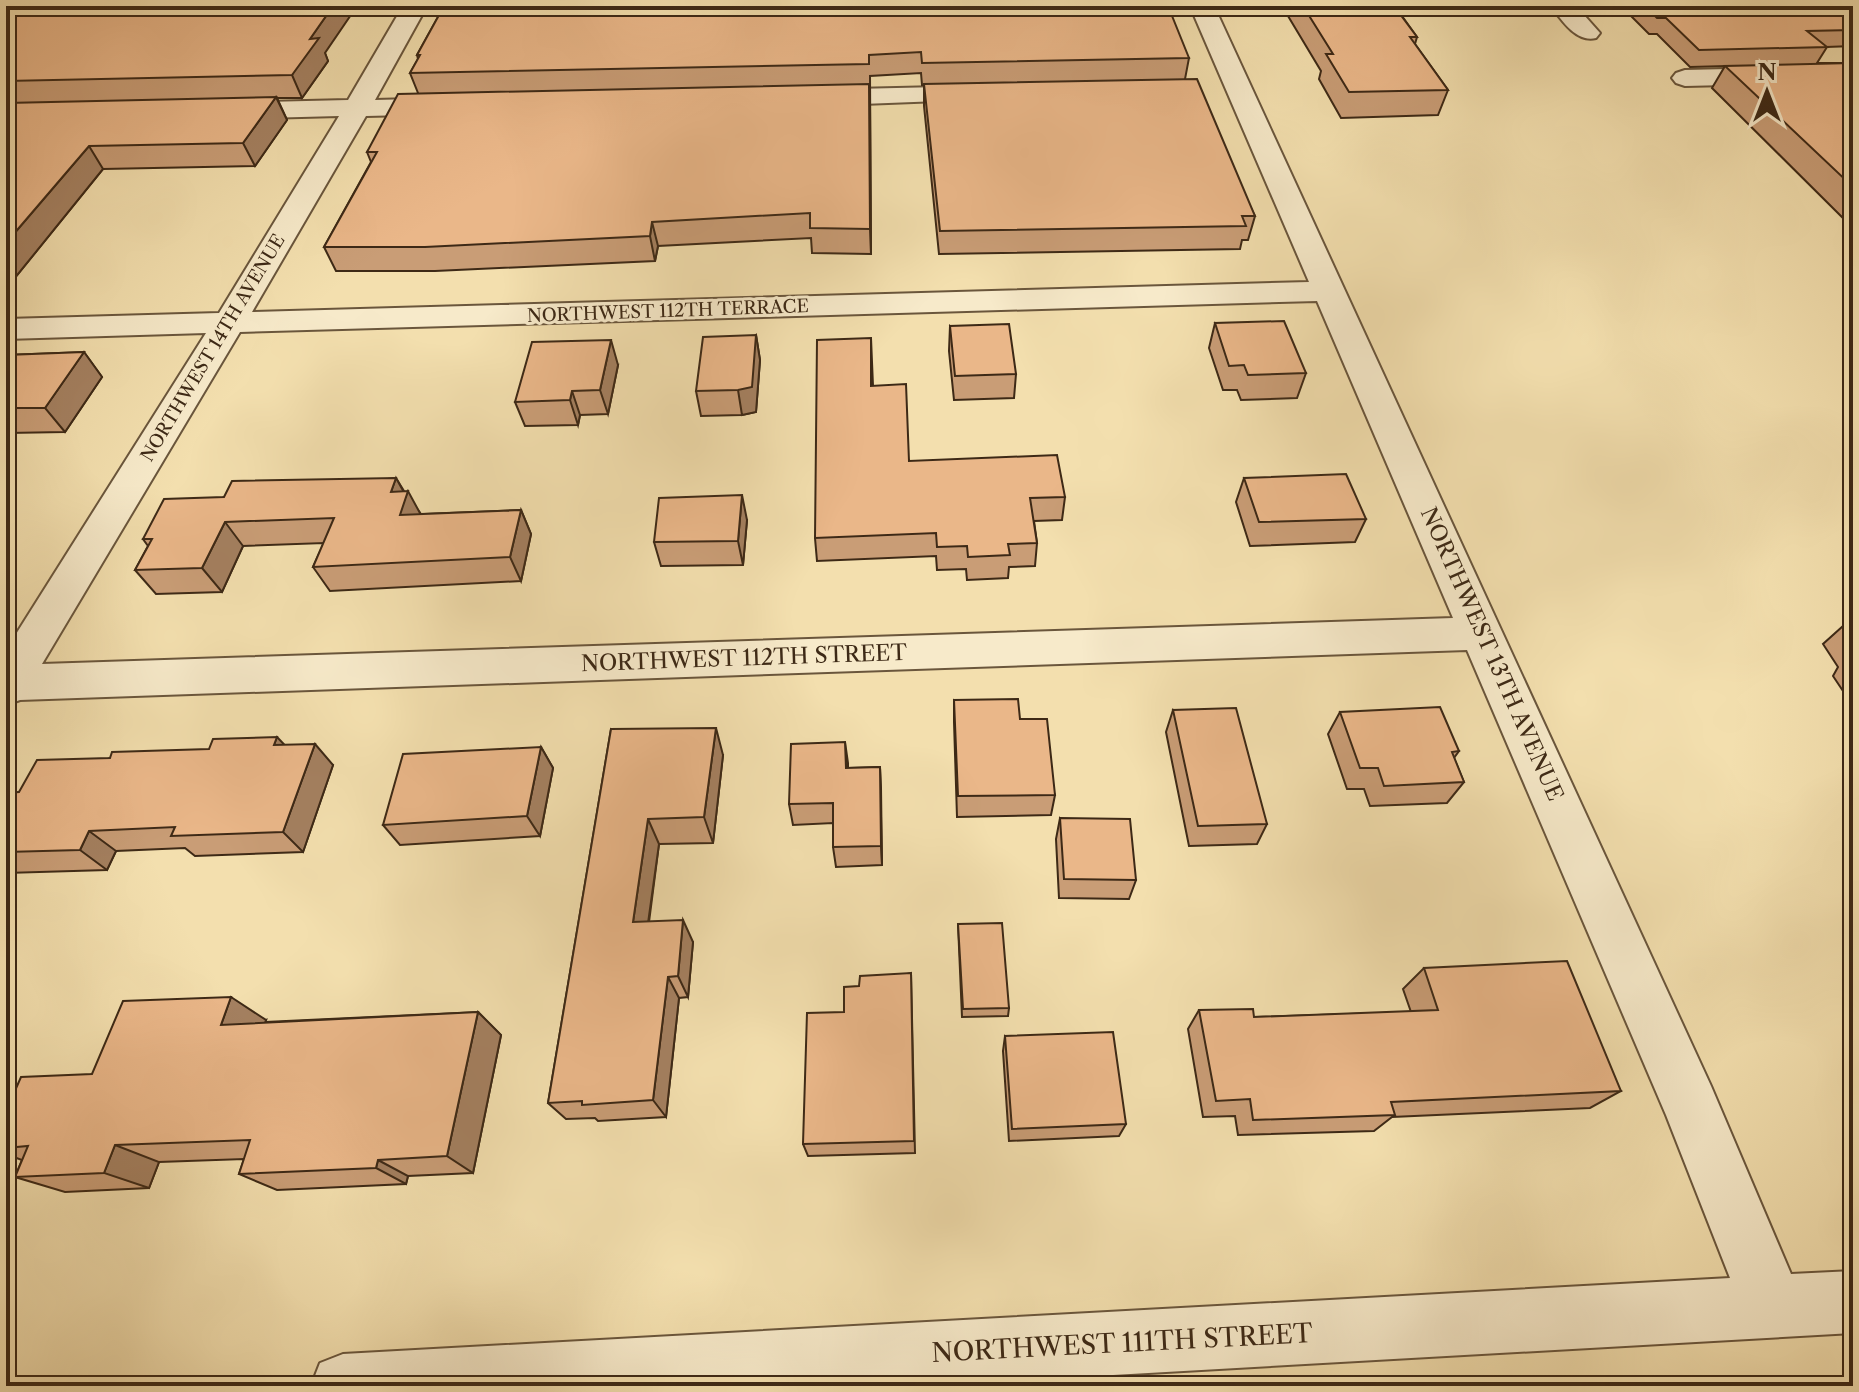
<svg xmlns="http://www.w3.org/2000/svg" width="1859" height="1392" font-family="'Libre Caslon Text',serif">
<rect width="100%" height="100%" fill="#f3dfae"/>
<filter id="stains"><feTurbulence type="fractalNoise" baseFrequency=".0025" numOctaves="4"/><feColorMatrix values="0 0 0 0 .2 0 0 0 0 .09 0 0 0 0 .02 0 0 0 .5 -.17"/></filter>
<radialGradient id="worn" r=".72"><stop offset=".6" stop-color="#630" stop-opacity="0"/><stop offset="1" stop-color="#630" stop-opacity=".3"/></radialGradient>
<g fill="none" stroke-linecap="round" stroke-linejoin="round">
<defs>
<g id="minor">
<path d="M403,6H427L375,100L450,98L459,100L463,106L459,112L450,114L366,116L252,312L1309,282L1190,6H1214L1711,1086L1791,1274L1853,1271V1333L918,1386H311L320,1363L343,1354L1730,1278L1666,1115L1467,650L20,700L6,705V650L206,333L6,339V319L219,313L339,116L223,119L214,117L210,111L214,105L223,103L348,100ZM1317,301L1453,618L42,664L240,332Z"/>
<path d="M1551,6H1576L1600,33L1596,38C1577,43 1562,21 1551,6Z"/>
<path d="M1853,66V82L1685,86L1676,83L1672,78L1676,73L1685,70Z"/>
<path d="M982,86L991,89L995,94L991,99L811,106L802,103L798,98L802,93L811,90Z"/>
</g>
</defs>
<use href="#minor" stroke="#6a563c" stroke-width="4"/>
<use href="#minor" fill="#f7eaca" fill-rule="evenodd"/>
</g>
<g fill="#c99d76" stroke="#3d2916" stroke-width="2">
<path d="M6,6L325,53L328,61L302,98H277L287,120L255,166L103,169L14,279H6Z"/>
<path d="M444,6L1189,58L1185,79L1255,216L1248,240H1242L1240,249L939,254L924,106V85H922L921,73L870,76L871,254L812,253L811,238L658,246L655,261L435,271H336L324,247L371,162L367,152L418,93L410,73L418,59L417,55Z"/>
<path d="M1282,6H1516L1513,14L1402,16L1417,37L1415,44L1448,90L1438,115L1341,118L1319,79L1321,71Z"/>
<path d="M1621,6H1853V46L1826,47H1827L1817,63H1853V228L1712,88L1725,66L1690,67L1657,34H1649Z"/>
<path d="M1215,323L1306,373L1297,398L1241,400L1237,390H1223L1209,348Z"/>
<path d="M950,326L1016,374L1014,398L954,400L949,351Z"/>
<path d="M756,335L760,360L756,412L742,415L701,416L696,391Z"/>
<path d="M871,338L873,386L909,461L1065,497L1062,520L1034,521L1037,543L1035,566L1009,567L1008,578L967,580L966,569L937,570L936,556L817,561L815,538Z"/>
<path d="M84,352L102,377L65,432L7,433L6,432V355Z"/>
<path d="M618,365L608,414L580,415L578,425L525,426L515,402Z"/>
<path d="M396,478L404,491L421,514L521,510L531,534L521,581L330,591L313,567L324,543L243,546L222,592L156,594L135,570L148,546L143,539L224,497Z"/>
<path d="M1244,478L1366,519L1355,542L1250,546L1236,502Z"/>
<path d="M747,520L743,565L661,566L654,542Z"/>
<path d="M1853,617V706L1833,676L1838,667L1823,644Z"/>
<path d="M954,700L1020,719L1055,795L1051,815L957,817L954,722Z"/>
<path d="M1173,710L1267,824L1257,844L1189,846L1166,732Z"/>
<path d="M1340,712L1459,751L1454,758L1464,782L1447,803L1370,806L1364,789H1347L1328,734Z"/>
<path d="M611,729L723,755L713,843L659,844L649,922L693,942L688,997L679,998L666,1117L598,1121L595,1118L566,1119L548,1103Z"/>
<path d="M285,745L333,765L303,852L195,856L185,848L116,851L107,870L6,873V793L19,792L110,758Z"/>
<path d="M541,747L553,768L540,836L400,845L383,825Z"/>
<path d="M880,767L882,865L836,867L833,847V823L793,825L789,804L848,768Z"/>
<path d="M1060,818L1136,880L1129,899L1059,898L1056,839Z"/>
<path d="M958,924L1009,1008L1008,1016L962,1017Z"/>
<path d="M1424,968L1621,1091L1590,1108L1392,1117L1374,1131L1238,1135L1235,1116L1203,1117L1188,1029L1199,1010L1254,1017L1411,1012L1403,989Z"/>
<path d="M911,973L915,1153L808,1156L803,1144L844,1012L859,986Z"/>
<path d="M478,1012L501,1035L473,1173L408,1176L406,1184L277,1190L239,1174L244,1159L159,1162L149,1188L65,1192L15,1177L22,1160L6,1154V1111L92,1074L266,1020L265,1022Z"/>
<path d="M1005,1036L1126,1124L1119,1136L1009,1141L1003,1051Z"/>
</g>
<g fill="#a48060" stroke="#3d2916" stroke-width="2">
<path d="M333,6H357L325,53L328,61L302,98L292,75L310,39Z"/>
<path d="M869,84L870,107L871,254L870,229Z"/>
<path d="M276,97L287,120L255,166L243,143Z"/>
<path d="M89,146L103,169L14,279L6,269V243Z"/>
<path d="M652,222L658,246L655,261L650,236Z"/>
<path d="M756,335L760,360L756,412L742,415L738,390Z"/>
<path d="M611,340L618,365L608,414L600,390Z"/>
<path d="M84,352L102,377L65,432L45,408Z"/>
<path d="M572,391L580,415L578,425L570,400Z"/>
<path d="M396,478L406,496L408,491L421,515H400L391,492Z"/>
<path d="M742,495L747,520L743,565L738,541Z"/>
<path d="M521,510L531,534L521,581L510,557Z"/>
<path d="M225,522L243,546L222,592L202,568Z"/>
<path d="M6,568L10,572L6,579Z"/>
<path d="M716,728L723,755L713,843L704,817Z"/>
<path d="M277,737L297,758L274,745Z"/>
<path d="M845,742L848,763V789L846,768Z"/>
<path d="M315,744L333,765L303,852L283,832Z"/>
<path d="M541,747L553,768L540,836L527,816Z"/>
<path d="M880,767L881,788L882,865L881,846Z"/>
<path d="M648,819L659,844L645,945L633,922Z"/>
<path d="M89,831L116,851L107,870L80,850Z"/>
<path d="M683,920L693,942L688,997L678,976Z"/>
<path d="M668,977L679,998L666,1117L653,1100Z"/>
<path d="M231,997L266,1020L257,1047L221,1025Z"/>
<path d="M478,1012L501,1035L473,1173L447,1156Z"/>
<path d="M115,1145L159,1162L149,1188L104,1173Z"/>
<path d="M378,1160L408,1176L406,1184L376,1168Z"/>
</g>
<g fill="#eab789" stroke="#3d2916" stroke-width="2">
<path d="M6,6H333L310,39L319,38L292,75L6,81Z"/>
<path d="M444,6H1168L1189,58L922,63L921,52L869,55V64L410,73L420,55H417Z"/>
<path d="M1303,6H1394L1417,37H1410L1448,90L1349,92L1326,54H1333Z"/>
<path d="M1645,6H1853V30L1807,31L1827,47L1699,50L1666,18H1657Z"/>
<path d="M1853,63V187L1725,66Z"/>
<path d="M1197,79L1255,216H1242L1246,226L940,231L924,84Z"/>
<path d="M869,84L870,229L810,228V213L652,222L650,236L425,247H324L377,152H367L398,94Z"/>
<path d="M276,97L243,143L89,146L6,243V103Z"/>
<path d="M1284,321L1306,373L1248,375L1244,365L1229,366L1215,323Z"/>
<path d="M1009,324L1016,374L955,376L950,326Z"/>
<path d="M756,335L752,387L738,390L696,391L703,337Z"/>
<path d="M871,338V386L906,384L909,461L1057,455L1065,497L1030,498L1037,543L1008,544L1010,555L968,557L967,546L937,547L936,533L815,538L817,340Z"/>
<path d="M611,340L600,390L572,391L570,400L515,402L532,342Z"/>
<path d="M84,352L45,408H6V355Z"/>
<path d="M1346,474L1366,519L1259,522L1244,478Z"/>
<path d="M396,478L391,492L408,491L400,515L521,510L510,557L313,567L334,518L225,522L202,568L135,570L152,539H143L164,499L224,497L232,481Z"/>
<path d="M742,495L738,541L654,542L659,498Z"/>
<path d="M1018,699L1020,719H1047L1055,795L958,796L954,700Z"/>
<path d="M1440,707L1459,751L1452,752L1464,782L1384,786L1378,768H1360L1340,712Z"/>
<path d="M1236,708L1267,824L1198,826L1173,710Z"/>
<path d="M716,728L704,817L648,819L633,922L683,920L678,976L668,977L653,1100L582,1105V1101L548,1103L611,729Z"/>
<path d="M277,737L274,745L315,744L283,832L171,836L175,827L89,831L80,850L6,852V793L19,792L37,760L110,758L112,752L209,749L213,739Z"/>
<path d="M845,742L846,768L880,767L881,846L833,847V803L789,804L791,744Z"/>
<path d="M541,747L527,816L383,825L403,754Z"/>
<path d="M1060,818L1130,819L1136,880L1064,879Z"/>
<path d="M1002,923L1009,1008L963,1009L958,924Z"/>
<path d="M1567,961L1621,1091L1391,1102L1395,1115L1253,1120L1250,1099L1216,1101L1199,1010L1253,1009L1254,1017L1438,1010L1424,968Z"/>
<path d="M911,973L914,1141L803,1144L807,1013L844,1012V987L859,986L860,976Z"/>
<path d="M231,997L221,1025L478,1012L447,1156L378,1160L376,1168L239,1174L250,1140L115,1145L104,1173L15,1177L28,1146L6,1148V1111L21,1077L92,1074L123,1001Z"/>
<path d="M1113,1032L1126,1124L1012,1129L1005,1036Z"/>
</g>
<g text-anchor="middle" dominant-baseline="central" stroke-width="6" stroke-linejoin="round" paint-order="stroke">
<g font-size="18" fill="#3d2916" stroke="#f7eaca">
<text transform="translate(668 311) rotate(-2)">NORTHWEST 112TH TERRACE</text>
<text transform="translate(213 348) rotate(-59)">NORTHWEST 14TH AVENUE</text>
</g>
<g font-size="22" fill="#3d2916" stroke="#f7eaca">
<text transform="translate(1492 654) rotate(66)">NORTHWEST 13TH AVENUE</text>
<text transform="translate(744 658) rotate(-2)">NORTHWEST 112TH STREET</text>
</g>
<g font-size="26" fill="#3d2916" stroke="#f7eaca">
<text transform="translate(1122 1343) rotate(-3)">NORTHWEST 111TH STREET</text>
</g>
</g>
<rect width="1859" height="1392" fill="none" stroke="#f3dfae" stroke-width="32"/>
<rect x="8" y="8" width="1843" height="1376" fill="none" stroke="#3d2916" stroke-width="4"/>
<rect x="16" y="16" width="1827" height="1360" fill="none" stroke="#3d2916" stroke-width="2"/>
<g transform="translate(1767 92)" stroke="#f7eaca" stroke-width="6" paint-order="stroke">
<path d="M0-6L14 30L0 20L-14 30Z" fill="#3d2916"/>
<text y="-12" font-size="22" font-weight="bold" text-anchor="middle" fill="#3d2916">N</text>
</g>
<rect width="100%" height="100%" filter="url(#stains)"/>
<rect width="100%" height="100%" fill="url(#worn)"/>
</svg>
